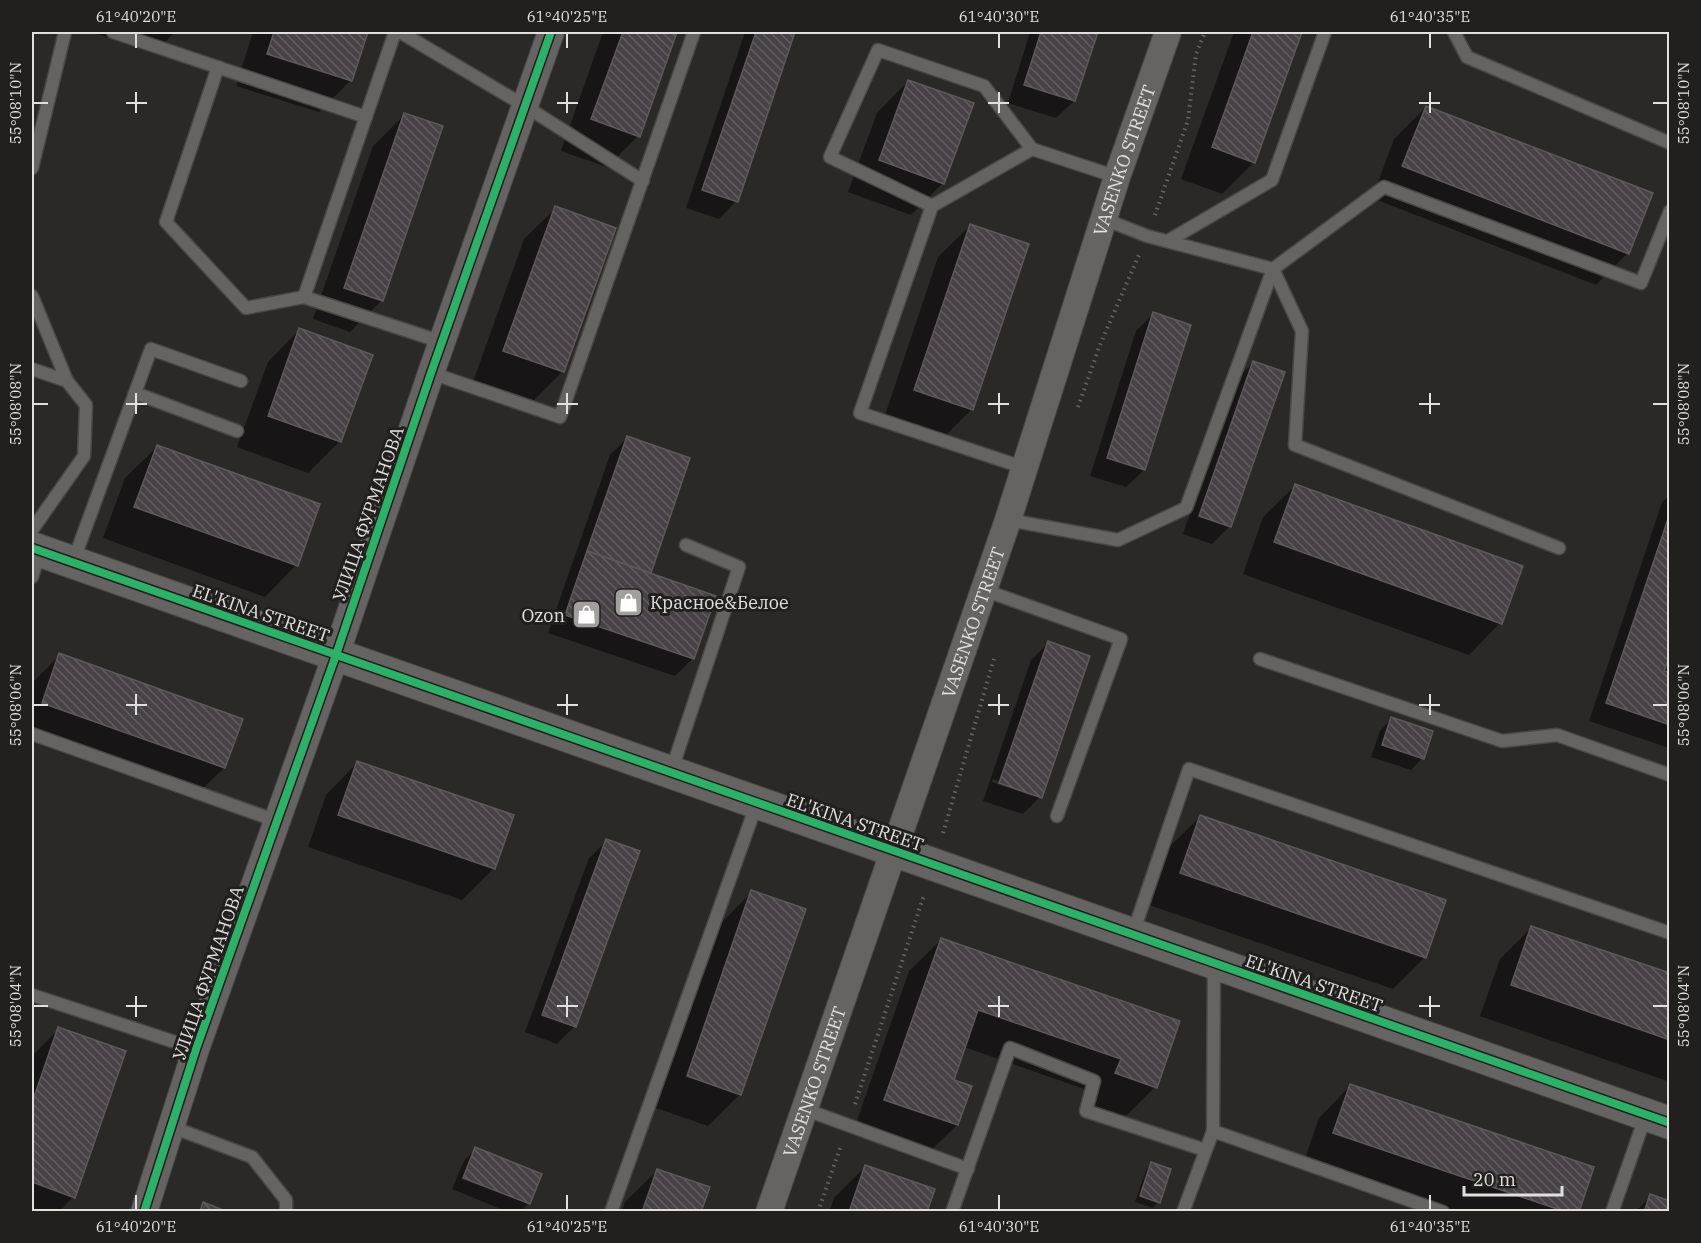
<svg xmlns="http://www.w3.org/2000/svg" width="1701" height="1243" font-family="'IBM Plex Serif',serif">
<defs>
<pattern id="building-back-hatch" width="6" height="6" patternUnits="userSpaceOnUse" patternTransform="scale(1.5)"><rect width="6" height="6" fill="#484145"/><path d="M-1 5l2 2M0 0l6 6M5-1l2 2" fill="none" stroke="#625c5f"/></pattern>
</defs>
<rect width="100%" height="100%" fill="#2b2928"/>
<g fill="#0007" fill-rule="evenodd">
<path d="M92,32H175L154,53Z"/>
<path d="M253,32H366L351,80L319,112L236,86Z"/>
<path d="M603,32H676L638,136L607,167L561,151Z"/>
<path d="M745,32H793L736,201L719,219L686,208Z"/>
<path d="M1030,32H1096L1074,101L1056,118L1008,103Z"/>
<path d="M1234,32H1300L1254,162L1222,194L1181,179Z"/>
<path d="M908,81L943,183L911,215L848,192L877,113Z"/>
<path d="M1426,107L1628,253L1596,285L1372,198L1394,139Z"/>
<path d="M405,114L382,300L350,332L313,319L373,146Z"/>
<path d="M556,208L563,371L531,403L473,382L524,239Z"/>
<path d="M970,226L972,409L940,441L883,421L938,257Z"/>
<path d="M1153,314L1144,470L1126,487L1090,476L1136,331Z"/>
<path d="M299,330L340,441L308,473L237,447L268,362Z"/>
<path d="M1253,363L1230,526L1212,544L1183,534L1236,380Z"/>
<path d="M627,438L688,459L649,574L714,596L692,659L675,676L548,633L610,455Z"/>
<path d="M157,447L318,505L296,565L265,597L103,538L125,478Z"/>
<path d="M1295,486L1521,567L1500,623L1469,655L1243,574L1263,517Z"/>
<path d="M1670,495V650L1662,672L1670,675V743L1666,747L1589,721L1662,502Z"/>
<path d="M1048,643L1040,797L1023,814L983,801L1031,660ZM993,779L1032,793V796L992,782Z"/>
<path d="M60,655L224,768L192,799L32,742V683Z"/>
<path d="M1391,719L1422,758L1411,770L1371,757L1380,731Z"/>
<path d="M357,763L494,868L462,900L308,847L326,795Z"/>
<path d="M1200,817L1425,957L1393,989L1149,905L1168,848Z"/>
<path d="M607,841L638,852L574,1027L557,1044L525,1032L589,858Z"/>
<path d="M752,892L740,1094L708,1126L656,1108L720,924Z"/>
<path d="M1532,927L1670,975V1082L1480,1016L1500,959Z"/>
<path d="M941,940L1178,1022L1155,1087L1124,1118L1085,1105L1090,1091L964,1047L952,1081L970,1087L957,1125L925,1156L853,1132L909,971Z"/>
<path d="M59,1029L73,1197L59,1212H32V1056Z"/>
<path d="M1350,1086L1577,1212H1442L1303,1164L1319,1118Z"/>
<path d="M475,1149L529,1203L520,1212H508L452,1189L464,1161Z"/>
<path d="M1151,1164L1158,1202L1153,1208L1135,1202L1146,1170Z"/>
<path d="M866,1166L925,1212H829L834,1198Z"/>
<path d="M657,1171L700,1212H622L625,1202Z"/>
<path d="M1651,1196L1670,1212H1635Z"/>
</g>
<g fill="url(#building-back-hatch)" stroke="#5b5a5a" stroke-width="1.5">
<path d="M274,32H368L352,81L267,54Z"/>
<path d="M623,32H677L640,137L591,119Z"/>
<path d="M756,32H795L738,202L702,190Z"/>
<path d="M1041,32H1098L1075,101L1024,85Z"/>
<path d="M1253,32H1302L1255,163L1212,147Z"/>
<path d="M908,80L974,103L944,184L879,160Z"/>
<path d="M1426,106L1653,193L1629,254L1402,166Z"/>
<path d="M404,113L443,126L383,301L344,288Z"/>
<path d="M555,206L616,228L564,372L503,351Z"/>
<path d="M970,224L1029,244L973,410L914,390Z"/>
<path d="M1153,312L1191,325L1145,470L1107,458Z"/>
<path d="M299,328L373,355L341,442L268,416Z"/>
<path d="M1253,361L1285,372L1231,527L1199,516Z"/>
<path d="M627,436L690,458L651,573L587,551Z"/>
<path d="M157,445L320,504L298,566L134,507Z"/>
<path d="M1295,484L1523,566L1502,624L1274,542Z"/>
<path d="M1670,513V655L1664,671L1670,673V725L1606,703Z"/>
<path d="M587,551L716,596L694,659L565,615Z"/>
<path d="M1048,641L1090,656L1042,798L999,783Z"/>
<path d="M59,653L243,719L225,768L42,703Z"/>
<path d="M1391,717L1433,731L1424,759L1382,745Z"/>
<path d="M357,761L514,815L495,869L338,815Z"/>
<path d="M1200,815L1446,900L1426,958L1180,873Z"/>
<path d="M606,839L640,851L576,1027L542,1015Z"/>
<path d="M751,890L806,909L741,1095L687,1076Z"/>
<path d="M1531,926L1670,973V1040L1511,985Z"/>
<path d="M941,938L1180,1021L1157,1088L1115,1073L1121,1059L978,1010L954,1080L972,1086L958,1125L884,1100Z"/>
<path d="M58,1027L126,1051L75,1198L32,1182V1103Z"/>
<path d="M1350,1084L1594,1167L1579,1212H1566L1333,1133Z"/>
<path d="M475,1147L542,1174L530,1204L463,1178Z"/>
<path d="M1151,1162L1171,1169L1160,1203L1140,1196Z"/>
<path d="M865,1165L935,1189L927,1212H849Z"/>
<path d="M657,1169L710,1187L701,1212H642Z"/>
<path d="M1650,1194L1670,1201V1212H1644Z"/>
<path d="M203,1202L228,1212H200Z"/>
</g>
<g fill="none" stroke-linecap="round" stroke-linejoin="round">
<defs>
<g id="service">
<path d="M113,32L366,117"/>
<path d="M395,32L304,297L442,342"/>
<path d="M400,32L525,106L643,181"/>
<path d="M1454,32L1467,57L1670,143"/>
<path d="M218,67L166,222L246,308L304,297"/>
<path d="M32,168L65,32"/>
<path d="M932,206L830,157L878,50L984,86L1032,149"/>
<path d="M1104,219L1147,236L1273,269L1302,331L1295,445L1559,548"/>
<path d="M1168,241L1272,180L1325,32"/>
<path d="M32,296L67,381L32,369"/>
<path d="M431,373L560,417L694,32"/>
<path d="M135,393L151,349L241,381"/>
<path d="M1025,468L860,413L932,206L1032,149L1117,177"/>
<path d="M1008,520L1118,540L1186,508L1273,269L1384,187L1641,283L1670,211"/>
<path d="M32,530L84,456L86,405L67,381"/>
<path d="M73,562L135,393L237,431"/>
<path d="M32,577L40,552"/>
<path d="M984,590L1121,639L1057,816"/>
<path d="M1260,659L1502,741L1557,735L1670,775"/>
<path d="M32,734L277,821"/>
<path d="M671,772L739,567L686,545"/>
<path d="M1133,933L1189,769L1670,933"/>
<path d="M32,995L196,1049"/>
<path d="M804,1109L968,1169"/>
<path d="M172,1127L252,1157L286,1200V1212"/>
<path d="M1213,1131L1443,1212"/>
<path d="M611,1212L757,803"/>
<path d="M952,1212L1010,1048L1094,1081L1086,1111L1205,1150"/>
<path d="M1183,1212L1213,1131L1214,963"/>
<path d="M1612,1212L1646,1115"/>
</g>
<g id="minor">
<path d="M144,1212L196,1049L336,655L431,373L551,32"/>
<path id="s1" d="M769,1212L1008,520L1117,177L1168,32"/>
</g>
<path id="tertiary" d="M32,548L1670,1123"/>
</defs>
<use href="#service" stroke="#494746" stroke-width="15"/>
<use href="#minor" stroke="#494746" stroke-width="28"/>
<use href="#tertiary" stroke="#494746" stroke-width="34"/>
<g stroke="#666565" stroke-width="4" stroke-dasharray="1.5 4.5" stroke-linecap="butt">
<path d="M1155,215L1188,120L1196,54L1205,32"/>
<path d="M1078,407L1100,345L1139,255"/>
<path d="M943,833L994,659"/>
<path d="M855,1104L924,895"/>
<path d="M818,1212L841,1145"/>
</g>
<use href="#service" stroke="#656463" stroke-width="12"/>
<use href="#minor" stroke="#656463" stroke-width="26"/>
<use href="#tertiary" stroke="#656463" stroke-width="32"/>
<defs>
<g id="cycleway">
<path d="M32,548L1670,1123"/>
<path d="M144,1212L196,1049L336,655L431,373L551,32"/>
</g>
</defs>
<use href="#cycleway" stroke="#22201e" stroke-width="11"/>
<use href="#cycleway" stroke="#2db169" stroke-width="8"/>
</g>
<path fill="none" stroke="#e2e0df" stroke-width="2" d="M136,33V48M567,33V48M999,33V48M1430,33V48M136,92V113M567,92V113M999,92V113M1430,92V113M33,103H48M126,103H147M557,103H578M988,103H1009M1419,103H1440M1653,103H1668M136,393V414M567,393V414M999,393V414M1430,393V414M33,404H48M126,404H147M557,404H578M988,404H1009M1419,404H1440M1653,404H1668M136,694V715M567,694V715M999,694V715M1430,694V715M33,705H48M126,705H147M557,705H578M988,705H1009M1419,705H1440M1653,705H1668M136,996V1017M567,996V1017M999,996V1017M1430,996V1017M33,1006H48M126,1006H147M557,1006H578M988,1006H1009M1419,1006H1440M1653,1006H1668M136,1195V1210M567,1195V1210M999,1195V1210M1430,1195V1210"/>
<defs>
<symbol id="shop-square" viewBox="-11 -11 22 22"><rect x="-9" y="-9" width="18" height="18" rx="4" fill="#a2a09f" stroke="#22201e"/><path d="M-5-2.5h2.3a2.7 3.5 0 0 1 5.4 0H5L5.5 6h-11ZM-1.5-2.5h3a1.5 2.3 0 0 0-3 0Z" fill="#fff"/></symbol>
</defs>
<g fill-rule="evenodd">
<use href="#shop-square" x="612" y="586" width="33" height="33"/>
<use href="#shop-square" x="570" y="598" width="33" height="33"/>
</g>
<g text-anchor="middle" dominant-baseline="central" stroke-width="6" stroke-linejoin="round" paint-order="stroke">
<g font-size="18" fill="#e2e0df" stroke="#22201e">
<text stroke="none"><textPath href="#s1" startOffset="1110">VASENKO STREET</textPath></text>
<text transform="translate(368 514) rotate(-71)">УЛИЦА ФУРМАНОВА</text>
<text transform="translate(261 613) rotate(19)">EL'KINA STREET</text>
<text stroke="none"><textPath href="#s1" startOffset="624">VASENKO STREET</textPath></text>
<text transform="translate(855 822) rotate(19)">EL'KINA STREET</text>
<text transform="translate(208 973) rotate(-71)">УЛИЦА ФУРМАНОВА</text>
<text transform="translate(1314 983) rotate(19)">EL'KINA STREET</text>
<text stroke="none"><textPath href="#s1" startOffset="138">VASENKO STREET</textPath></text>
</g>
<g font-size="18" fill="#e2e0df" stroke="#22201e" text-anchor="start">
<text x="650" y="602">Красное&amp;Белое</text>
<text x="565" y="615" text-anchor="end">Ozon</text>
</g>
</g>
<rect width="1701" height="1243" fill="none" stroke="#22201e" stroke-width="66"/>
<path d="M1464 1186v9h98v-9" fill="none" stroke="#e2e0df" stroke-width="3"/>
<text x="1473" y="1186" font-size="18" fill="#e2e0df" stroke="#22201e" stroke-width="4.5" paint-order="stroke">20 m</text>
<rect x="33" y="33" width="1635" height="1177" fill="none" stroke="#e2e0df" stroke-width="2"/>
<g font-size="15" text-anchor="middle" fill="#e2e0df">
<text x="136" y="22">61°40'20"E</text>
<text x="567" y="22">61°40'25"E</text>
<text x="999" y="22">61°40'30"E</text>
<text x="1430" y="22">61°40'35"E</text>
<text transform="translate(16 103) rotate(-90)" y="5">55°08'10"N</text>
<text transform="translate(1684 103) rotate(-90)" y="5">55°08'10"N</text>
<text transform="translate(16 404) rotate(-90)" y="5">55°08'08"N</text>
<text transform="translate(1684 404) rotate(-90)" y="5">55°08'08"N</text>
<text transform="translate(16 705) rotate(-90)" y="5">55°08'06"N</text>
<text transform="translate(1684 705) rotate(-90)" y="5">55°08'06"N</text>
<text transform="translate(16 1006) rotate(-90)" y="5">55°08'04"N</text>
<text transform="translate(1684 1006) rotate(-90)" y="5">55°08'04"N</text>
<text x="136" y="1232">61°40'20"E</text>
<text x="567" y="1232">61°40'25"E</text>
<text x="999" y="1232">61°40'30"E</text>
<text x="1430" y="1232">61°40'35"E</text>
</g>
</svg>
